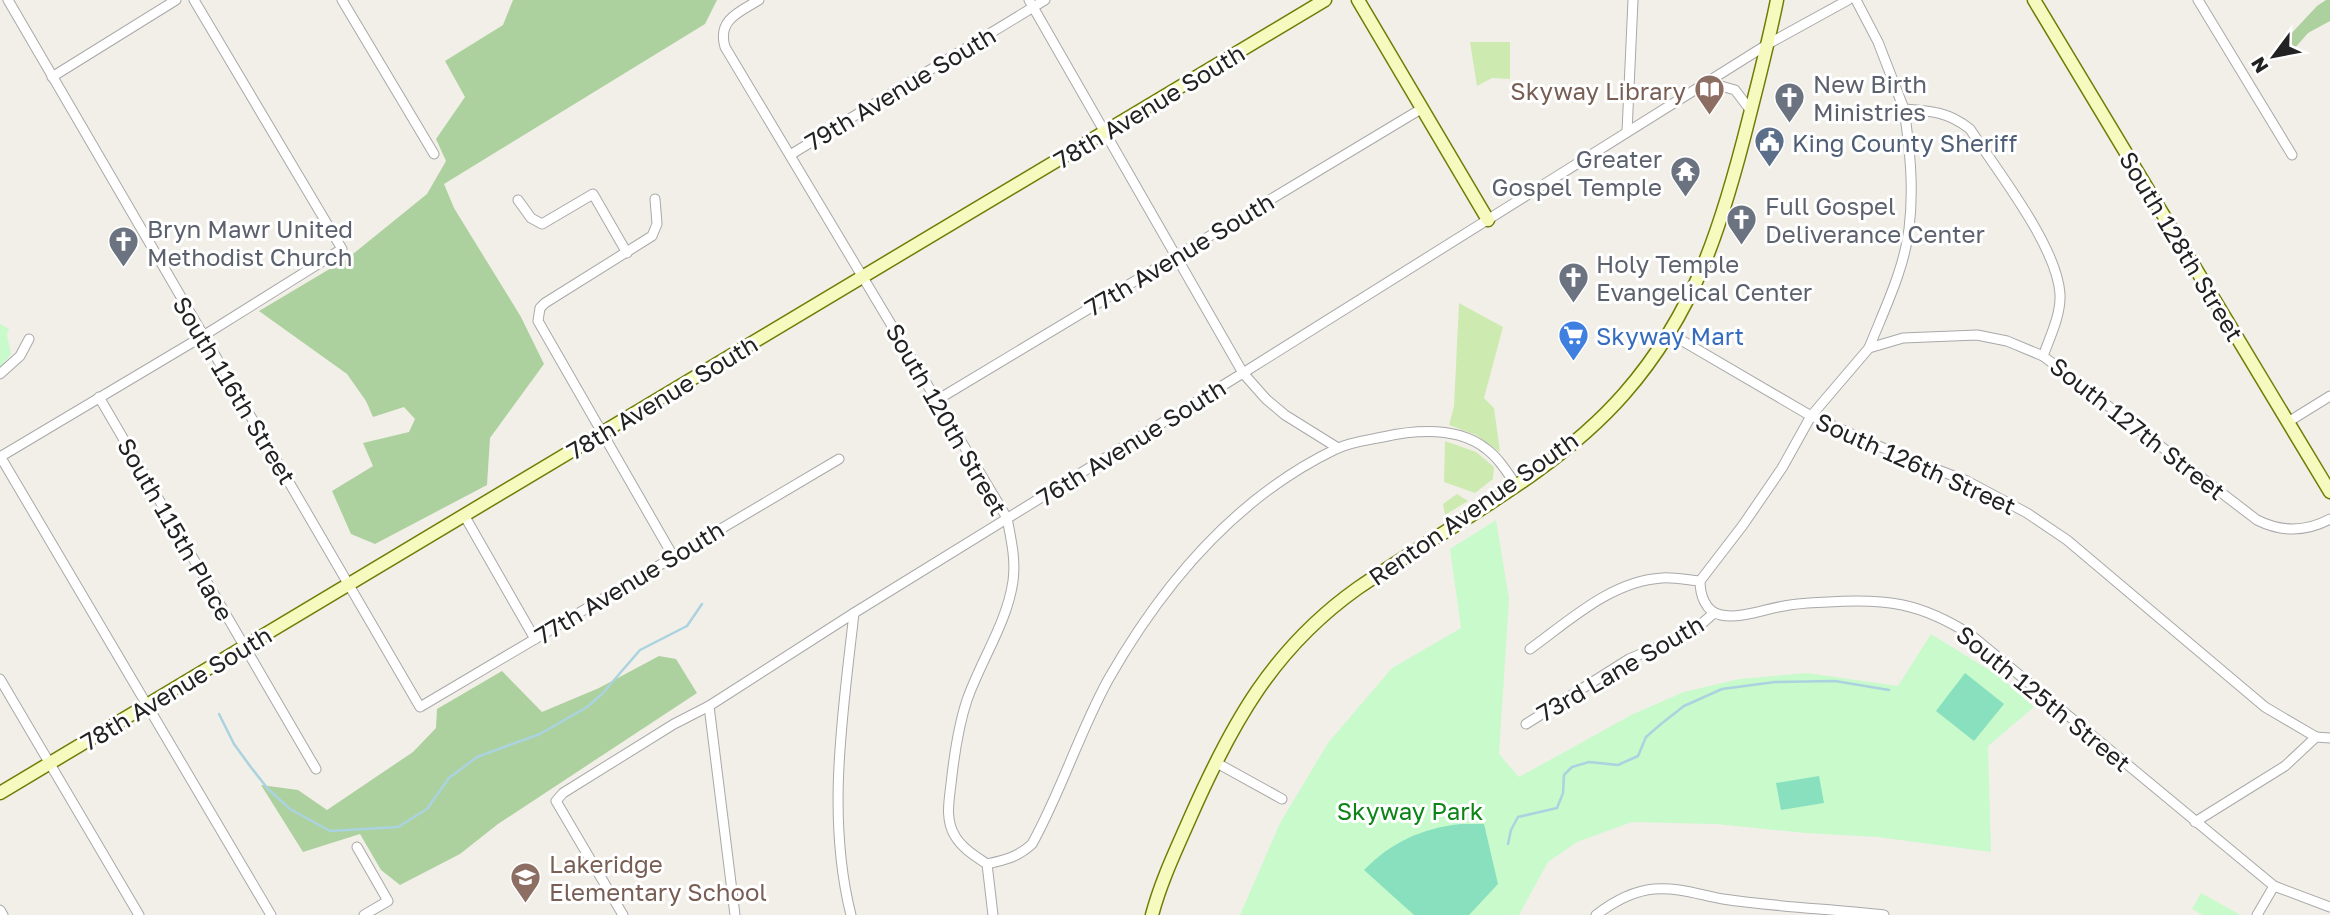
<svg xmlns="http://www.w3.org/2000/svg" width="2330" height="915" font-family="'Golos Text',sans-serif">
<rect width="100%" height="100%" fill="#f2efe9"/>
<g fill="#cdebb0">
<path d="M1470,42H1510V79L1492,78L1477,86Z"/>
<path d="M1459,303L1503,327L1484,398L1494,408L1500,452L1476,435L1449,425L1454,406Z"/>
<path d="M1445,441L1476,452L1494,467L1493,479L1475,493L1444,482Z"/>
<path d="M1457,494L1468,501L1445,515L1443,504Z"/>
</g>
<g fill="#add19e">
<path d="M513,0H717L705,24L444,184L454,208L521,317L544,364L490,438L487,485L375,544L351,534L332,491L373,466L363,443L409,432L415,419L404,407L373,417L366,401L347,374L259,311L348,258L427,194L446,161L436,139L465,97L445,61L503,25Z"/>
<path d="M2326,0H2330V21L2308,33L2294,49L2289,36L2317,6Z"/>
<path d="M659,656L676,659L697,693L498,824L460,854L400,885L381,870L360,834L303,852L261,785L298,790L327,810L413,752L436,728L437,709L502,671L542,712L599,688Z"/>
</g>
<g fill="#c8facc">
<path d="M0,324L9,329L7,335L11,354L0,368Z"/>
<path d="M1496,520L1509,599L1499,754L1519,777L1633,714L1684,692L1739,679L1807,673L1898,686L1931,634L1999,676L2034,707L1988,746L1991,852L1877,837L1806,833L1716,824L1632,822L1577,842L1548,862L1519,915H1240L1280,823L1328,743L1392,668L1461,628L1450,549Z"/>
<path d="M2201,893L2239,914L2238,915H2203L2192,909Z"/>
</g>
<g fill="#88e0be">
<path d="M1965,673L2004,704L1974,741L1936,711Z"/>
<path d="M1819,776L1824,803L1781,810L1776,783Z"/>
<path d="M1461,824H1484L1498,884L1469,915H1414L1364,870C1391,842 1423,828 1461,824Z"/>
</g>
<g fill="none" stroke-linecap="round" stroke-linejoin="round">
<g stroke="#aad3df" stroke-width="2.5">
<path d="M219,714L234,744L250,766L268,789L290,809L330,831L398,827L427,809L449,778L477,757L540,734L587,707L602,694L640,650L687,626L702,604"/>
<path d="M1508,844L1511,830L1518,817L1557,808L1563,793L1564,775L1572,767L1589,762L1618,765L1638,756L1646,737L1661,724L1684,706L1722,689L1775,682L1835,681L1889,690"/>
</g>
<defs>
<g id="street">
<path d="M8,0L420,707L839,459"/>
<path d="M342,0L434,154"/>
<path d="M759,0C739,12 717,20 725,47L1007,518C1011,539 1016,560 1013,581C1007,623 981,660 967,700C958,727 954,756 951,784C949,801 945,820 955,836C962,848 975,856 987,864L993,915"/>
<path d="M1029,0L1243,373L1266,399L1285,415L1338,448"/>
<path d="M1856,0L1878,42L1904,109C1932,111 1948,112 1970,129C1997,171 2057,246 2060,294C2061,315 2050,337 2043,356L2257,520C2281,532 2306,532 2330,519"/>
<path d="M2198,0L2292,155"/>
<path d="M52,77L176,0"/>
<path d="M1707,82L1735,90L1751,111"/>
<path d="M1627,132L1633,0"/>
<path d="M790,155L1045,0"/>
<path d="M655,199L657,224L652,236L545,303L540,308L538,321L673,556"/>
<path d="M518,200L531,218L542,224L593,194L627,253"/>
<path d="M1669,333L1811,416L1906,458L1967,481L2027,513L2067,540L2265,707L2316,737"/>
<path d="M1869,348C1884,310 1904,270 1909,229C1914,188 1910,150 1904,109"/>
<path d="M2043,356L2007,341L1977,335L1903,338L1869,348L1811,416L1782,468L1743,525L1700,581C1700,594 1705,612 1721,615C1740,619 1765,609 1784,606C1799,603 1813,603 1828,602C1886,598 1921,603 1971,635L2274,886L2330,907"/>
<path d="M0,374L20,356L29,339"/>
<path d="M99,397L316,769"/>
<path d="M937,400L1421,109"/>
<path d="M2288,422L2330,396"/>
<path d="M0,456L271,915"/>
<path d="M0,457L203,336L342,249L194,0"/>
<path d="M464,515L535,639"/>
<path d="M1530,649C1569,621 1611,581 1662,578C1674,577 1687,580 1700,581"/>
<path d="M0,679L139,915"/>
<path d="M709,706L735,915"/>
<path d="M1526,724L1629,659L1691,633L1714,613"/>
<path d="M1215,762L1282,799"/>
<path d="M2195,822L2285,766L2316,737L2330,738"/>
<path d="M357,847L388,901L364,915"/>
<path d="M987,864C1005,860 1018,857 1032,844C1061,792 1079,733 1108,680C1162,585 1236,497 1336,449C1350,442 1368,440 1383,437C1415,430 1457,427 1485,448C1498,457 1507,472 1516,485"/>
<path d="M0,910L3,915"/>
<path d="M623,915L556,801L563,793L674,724L709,706L854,613L1243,373L1768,44L1848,0"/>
<path d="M851,915C826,816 843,713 854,613"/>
<path d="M1596,915C1613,902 1632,891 1654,889C1678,887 1700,895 1723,899C1776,907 1831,909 1884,915"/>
<path d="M2257,915L2274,886"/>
</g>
<g id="secondary">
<path d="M1358,0L1488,220"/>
<path d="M2034,0L2330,492"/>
<path d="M0,793L1325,0"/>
<path d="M1152,915C1161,881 1176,850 1190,818C1231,725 1272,649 1358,588C1446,527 1553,475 1624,394C1696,312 1723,222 1749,118C1759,79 1769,40 1777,0"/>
</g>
</defs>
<use href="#street" stroke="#a9a9a9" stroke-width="11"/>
<use href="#secondary" stroke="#707d05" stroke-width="15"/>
<use href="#street" stroke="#fff" stroke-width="9"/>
<use href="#secondary" stroke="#f7fabf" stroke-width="12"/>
</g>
<defs>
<symbol id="library-pin" viewBox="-11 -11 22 30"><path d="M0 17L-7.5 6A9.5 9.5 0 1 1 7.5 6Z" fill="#8d6e63" stroke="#fff"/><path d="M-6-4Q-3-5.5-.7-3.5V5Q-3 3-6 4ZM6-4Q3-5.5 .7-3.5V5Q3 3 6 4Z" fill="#fff"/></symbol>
<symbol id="church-pin" viewBox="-11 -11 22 30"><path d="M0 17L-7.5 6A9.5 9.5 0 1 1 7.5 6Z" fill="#6b7280" stroke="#fff"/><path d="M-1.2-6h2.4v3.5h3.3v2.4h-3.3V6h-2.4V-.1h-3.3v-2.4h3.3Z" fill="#fff"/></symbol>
<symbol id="civic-pin" viewBox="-11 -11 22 30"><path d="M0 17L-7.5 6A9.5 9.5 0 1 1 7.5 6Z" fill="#5c6f8a" stroke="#fff"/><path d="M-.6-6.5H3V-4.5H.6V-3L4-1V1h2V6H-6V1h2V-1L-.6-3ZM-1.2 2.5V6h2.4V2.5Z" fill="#fff"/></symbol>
<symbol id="temple-pin" viewBox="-11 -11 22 30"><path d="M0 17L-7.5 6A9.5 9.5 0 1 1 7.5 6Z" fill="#6b7280" stroke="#fff"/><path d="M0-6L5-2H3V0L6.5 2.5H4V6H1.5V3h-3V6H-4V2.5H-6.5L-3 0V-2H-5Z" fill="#fff"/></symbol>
<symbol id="supermarket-pin" viewBox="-11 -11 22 30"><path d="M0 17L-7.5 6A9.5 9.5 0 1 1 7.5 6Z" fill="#3f7fe0" stroke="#fff"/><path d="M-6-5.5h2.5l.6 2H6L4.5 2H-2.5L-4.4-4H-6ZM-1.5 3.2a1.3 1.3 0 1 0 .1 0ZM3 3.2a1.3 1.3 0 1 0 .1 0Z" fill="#fff"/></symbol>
<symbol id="school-pin" viewBox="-11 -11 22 30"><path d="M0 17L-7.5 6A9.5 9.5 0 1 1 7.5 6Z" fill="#8d6e63" stroke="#fff"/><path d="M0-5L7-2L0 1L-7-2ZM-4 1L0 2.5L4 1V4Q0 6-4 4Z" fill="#fff"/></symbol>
</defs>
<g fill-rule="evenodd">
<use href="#library-pin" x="1692" y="72" width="35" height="47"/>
<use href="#church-pin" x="1772" y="80" width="35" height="47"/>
<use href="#civic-pin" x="1752" y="124" width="35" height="47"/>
<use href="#temple-pin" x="1668" y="154" width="35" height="47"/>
<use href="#church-pin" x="1724" y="202" width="35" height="47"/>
<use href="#church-pin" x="106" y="224" width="35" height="47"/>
<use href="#church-pin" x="1556" y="260" width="35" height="47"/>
<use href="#supermarket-pin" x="1556" y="318" width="35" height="47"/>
<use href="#school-pin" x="508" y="860" width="35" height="47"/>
</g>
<g text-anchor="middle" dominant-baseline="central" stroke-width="6" stroke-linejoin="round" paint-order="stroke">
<g font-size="24" fill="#5b616d" stroke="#fff" text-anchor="start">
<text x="1813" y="83">New Birth<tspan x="1813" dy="28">Ministries</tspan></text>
<text x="1662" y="158" text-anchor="end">Greater<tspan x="1662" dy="28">Gospel Temple</tspan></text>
<text x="1765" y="205">Full Gospel<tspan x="1765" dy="28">Deliverance Center</tspan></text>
<text x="147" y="228">Bryn Mawr United<tspan x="147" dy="28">Methodist Church</tspan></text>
<text x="1596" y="263">Holy Temple<tspan x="1596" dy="28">Evangelical Center</tspan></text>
</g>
<g font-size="24" fill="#222" stroke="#fff">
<text transform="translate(900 88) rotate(-31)">79th Avenue South</text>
<text transform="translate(1149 106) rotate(-31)">78th Avenue South</text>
<text transform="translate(2182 246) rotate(59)">South 128th Street</text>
<text transform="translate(1179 254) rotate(-31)">77th Avenue South</text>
<text transform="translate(235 390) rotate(59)">South 116th Street</text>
<text transform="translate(662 397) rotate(-31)">78th Avenue South</text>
<text transform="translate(947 419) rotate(60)">South 120th Street</text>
<text transform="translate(2138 428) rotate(38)">South 127th Street</text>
<text transform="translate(1131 442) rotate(-32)">76th Avenue South</text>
<text transform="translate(1916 463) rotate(24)">South 126th Street</text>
<text transform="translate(1473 508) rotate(-35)">Renton Avenue South</text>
<text transform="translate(176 529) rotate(60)">South 115th Place</text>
<text transform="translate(629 582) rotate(-31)">77th Avenue South</text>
<text transform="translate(1620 668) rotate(-30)">73rd Lane South</text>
<text transform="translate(176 688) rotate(-31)">78th Avenue South</text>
<text transform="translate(2044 698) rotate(39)">South 125th Street</text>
</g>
<g font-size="24" fill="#785e54" stroke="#fff" text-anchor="end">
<text x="1686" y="90">Skyway Library</text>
<text x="549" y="863" text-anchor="start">Lakeridge<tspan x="549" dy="28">Elementary School</tspan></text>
</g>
<g font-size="24" fill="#4e5e75" stroke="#fff" text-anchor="start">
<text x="1792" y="142">King County Sheriff</text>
</g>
<g font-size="24" fill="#366cbe" stroke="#fff" text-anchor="start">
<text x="1596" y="335">Skyway Mart</text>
</g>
<g font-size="24" fill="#0c8416" stroke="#fff">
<text x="1410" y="810">Skyway Park</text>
</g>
</g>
<g transform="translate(2274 56) rotate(238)" stroke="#ffffff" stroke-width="5" paint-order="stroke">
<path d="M0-5L12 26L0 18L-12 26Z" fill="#222222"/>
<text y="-10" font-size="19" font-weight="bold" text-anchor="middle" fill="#222222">N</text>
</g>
</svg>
